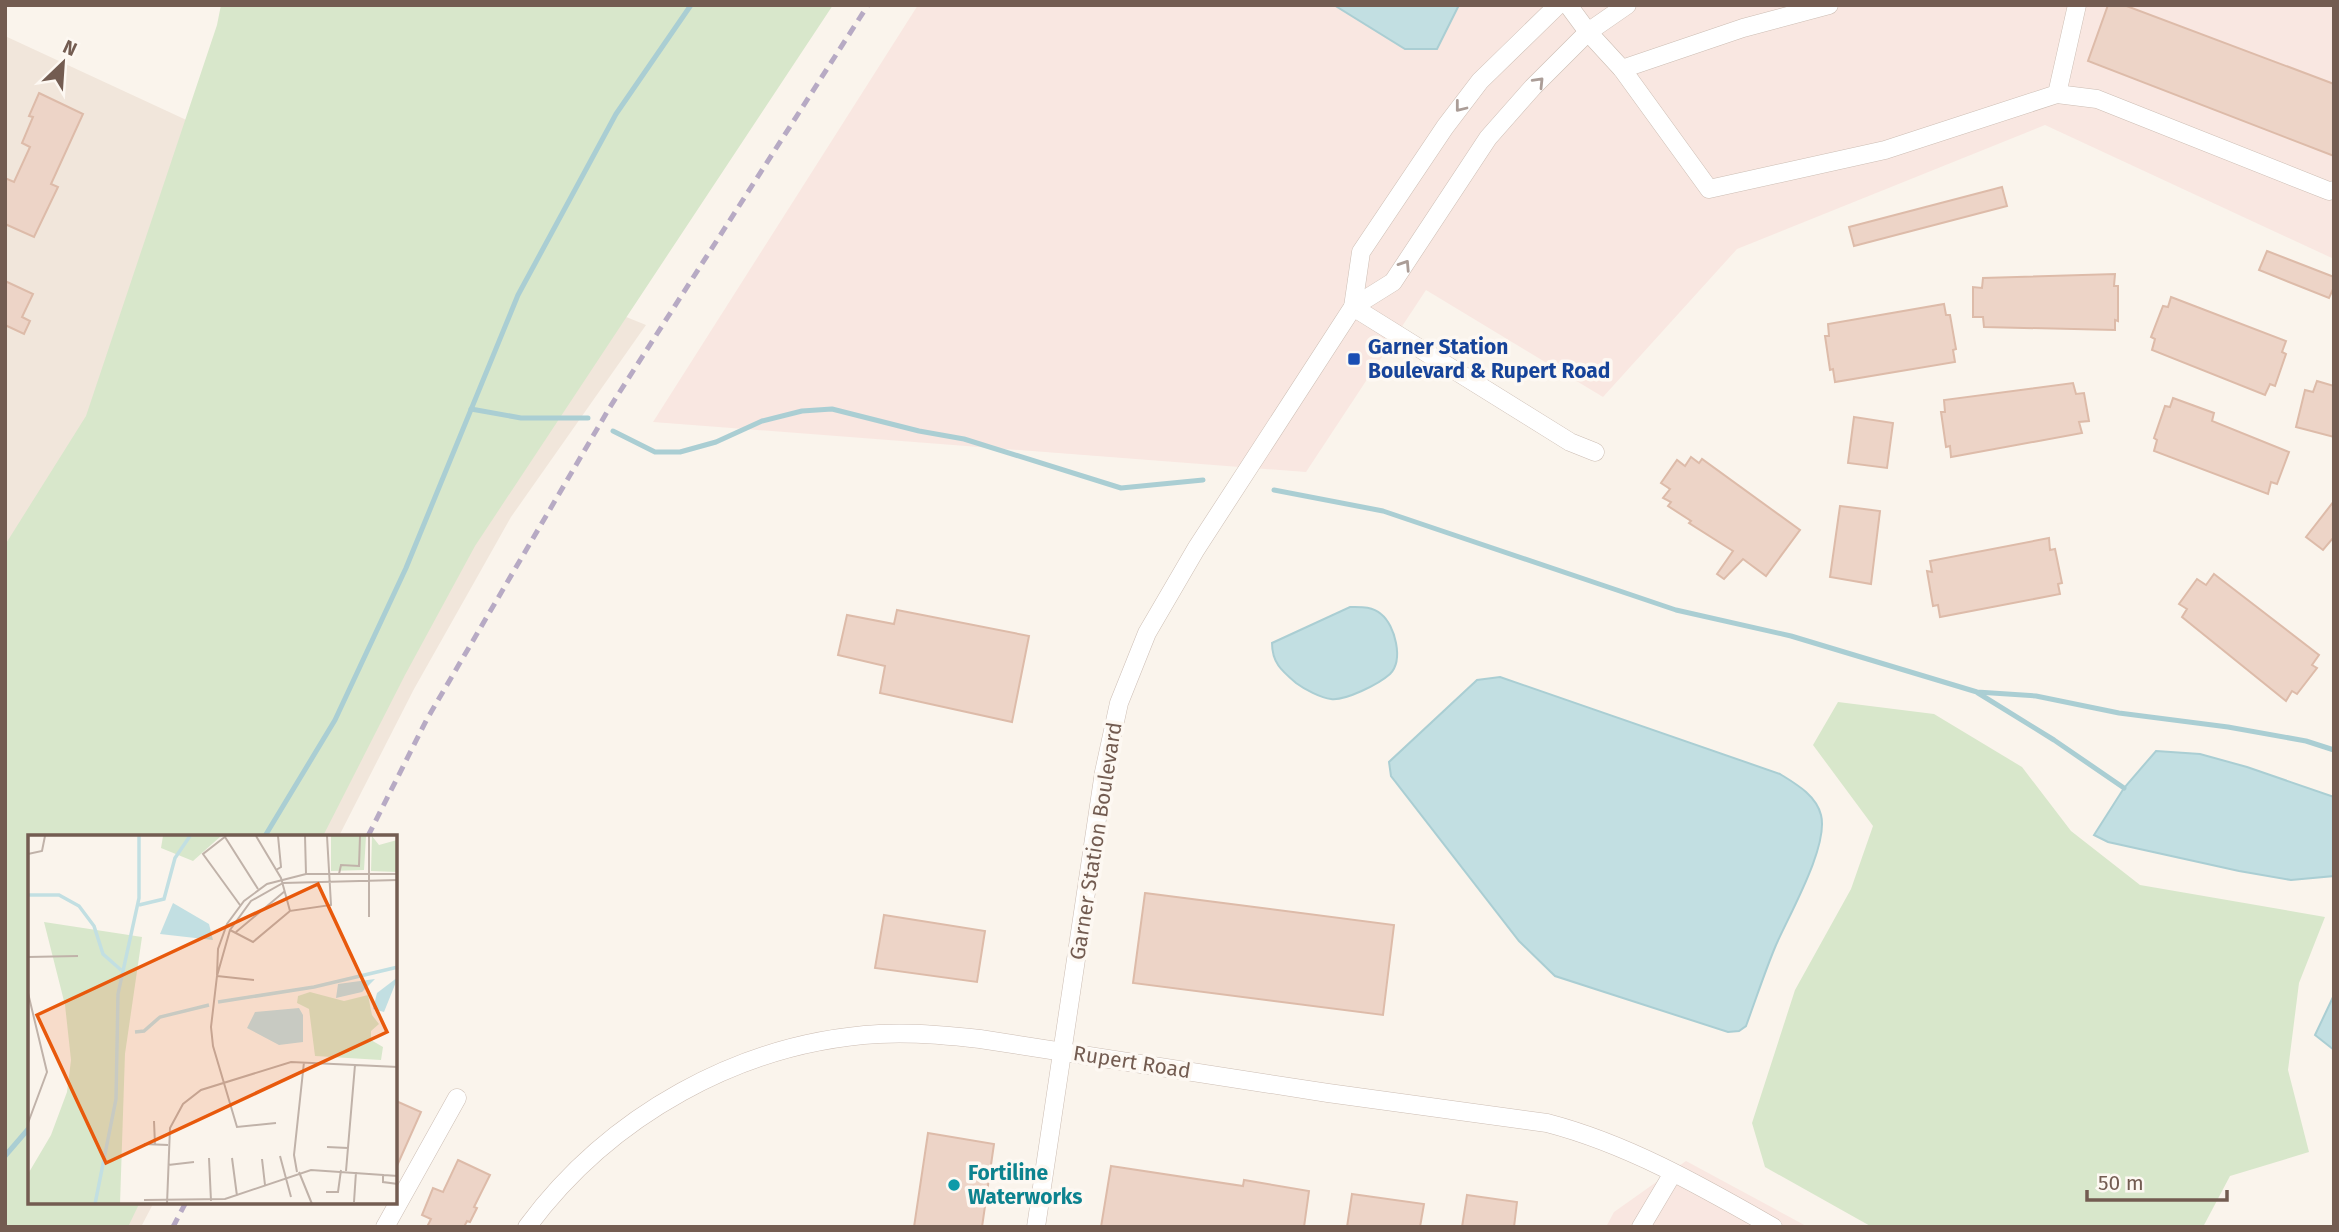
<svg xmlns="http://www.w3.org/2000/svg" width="2339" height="1232" font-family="'Fira Sans',sans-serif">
<rect width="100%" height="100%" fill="#faf4ec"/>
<path fill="#f1e6db" d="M5,36L510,270L646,325L511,517L414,689L339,836H30V1202H154L141,1227H5Z"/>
<g fill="#f9e7e1">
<path d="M918,5H2334V259L2045,125L1737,249L1603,397L1426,290L1306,472L653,422Z"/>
<path d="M1686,1161L1808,1227H1606L1614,1212Z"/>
</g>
<g fill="#d8e7cb">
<path d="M221,5H833L475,546L405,675L323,836H30V1202H140L128,1227H5V545L86,416L217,25Z"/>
<path d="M1838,702L1934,714L2022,767L2071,831L2140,885L2325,917L2299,983L2288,1070L2309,1152L2230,1176L2203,1227H1872L1765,1167L1752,1123L1795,990L1851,889L1873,826L1813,745Z"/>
</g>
<g fill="#c2dfe2" stroke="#aaced3" stroke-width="2">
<path d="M1334,5H1459L1437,49H1405Z"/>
<path d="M1350,607C1360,607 1372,606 1381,614C1395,625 1404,660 1390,674C1379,684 1345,701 1331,699C1321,698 1304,689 1296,683C1282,671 1272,663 1272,643Z"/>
<path d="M1500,677L1780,774C1796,784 1816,795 1821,815C1829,846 1789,915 1776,945C1765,971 1756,999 1746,1026L1739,1031L1728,1032L1555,976L1519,941L1391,776L1389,762L1477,680Z"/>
<path d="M2156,751L2200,754L2247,767L2334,797V876L2291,880L2239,871L2108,842L2094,835L2124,788Z"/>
<path d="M2334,995V1050L2315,1035Z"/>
</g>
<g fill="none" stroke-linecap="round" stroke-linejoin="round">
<g stroke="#aaced3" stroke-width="5">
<path d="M471,409L521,418H588"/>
<path d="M613,431L655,452H680L716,442L762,421L802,411L832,409L919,431L964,439L1121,488L1203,480"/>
<path d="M1274,490L1383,511L1676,610L1791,636L1977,692L2036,696L2119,713L2228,727L2306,741L2334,750"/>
<path d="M1978,693L2054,740L2124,788"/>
<path d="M265,836L335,720L406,568L518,295L616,114L691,5"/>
<path d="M5,1156L30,1127"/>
</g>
</g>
<g fill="#edd4c7" stroke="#ddbba9" stroke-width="2">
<path d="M2108,5H2124L2334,84V156L2088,61Z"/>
<path d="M39,93L83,114L51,184L58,187L34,237L5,224V178L14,182L30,147L22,143L33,117L29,116Z"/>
<path d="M2002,187L2007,206L1854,246L1849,227Z"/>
<path d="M2267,251L2334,277V287L2329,298L2259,270Z"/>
<path d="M2115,274L2114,286H2118V321L2115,320V330L1984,327L1983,317H1973V287L1982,288L1983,278Z"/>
<path d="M5,281L33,294L22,317L30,321L24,334L5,325Z"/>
<path d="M2171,297L2286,341L2282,352L2286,354L2275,386L2270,384L2265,395L2152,350L2155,339L2151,337L2163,306L2168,307Z"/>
<path d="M1944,304L1946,315H1950L1956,349L1953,350L1955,362L1835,382L1833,369L1830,370L1825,336H1829L1828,324Z"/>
<path d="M2317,381L2334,386V437L2296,427L2305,390L2313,392Z"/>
<path d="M2073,383L2076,394L2084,393L2089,421L2079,422L2082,433L1951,457L1950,446L1946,447L1941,412H1945L1944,400Z"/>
<path d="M2173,398L2214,413L2212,421L2289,452L2277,484L2271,482L2268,494L2154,451L2157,440L2154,438L2165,406L2170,407Z"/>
<path d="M1854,417L1893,423L1887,468L1848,463Z"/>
<path d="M1691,457L1699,463L1702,459L1800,530L1766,576L1743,559L1724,579L1717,574L1733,551L1689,523L1691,521L1668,506L1671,502L1663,498L1670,489L1661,483L1677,460L1685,466Z"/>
<path d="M2334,501V537L2323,550L2306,537Z"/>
<path d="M1840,506L1880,511L1871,584L1830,577Z"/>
<path d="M2049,538L2050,550L2055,549L2062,583L2058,584L2060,594L1940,617L1938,605L1933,606L1927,571L1932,572L1930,561Z"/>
<path d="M2214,574L2319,655L2312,665L2317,668L2297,694L2292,691L2286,701L2182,617L2187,609L2179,604L2197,579L2206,585Z"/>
<path d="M897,610L1029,636L1012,722L880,693L885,666L838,655L847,615L894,624Z"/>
<path d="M1145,893L1394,925L1383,1015L1133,983Z"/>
<path d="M884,915L985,931L977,982L875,968Z"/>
<path d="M396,1101L421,1112L396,1168Z"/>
<path d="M928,1133L994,1144L982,1227H914Z"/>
<path d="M458,1160L490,1175L474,1207L477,1208L470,1222L467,1221L464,1227H427L431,1219L422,1215L433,1188L443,1192Z"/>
<path d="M1111,1166L1243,1186L1244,1180L1309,1191L1304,1227H1101Z"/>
<path d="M1352,1194L1424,1204L1420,1227H1347Z"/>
<path d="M1467,1195L1517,1202L1514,1227H1462Z"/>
</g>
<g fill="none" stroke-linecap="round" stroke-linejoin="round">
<defs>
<g id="minor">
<path d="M1568,5L1588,32L1622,69L1709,189L1885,150L2057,94"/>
<path d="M2077,5L2057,94L2097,99L2329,191L2334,190"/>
<path d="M1622,69L1743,28L1829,5"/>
<path d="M1353,307L1393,282L1488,138L1533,87L1588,32L1627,5"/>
<path d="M1353,307L1570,442L1595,452"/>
<path d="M385,1227L457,1098"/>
<path d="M527,1227C609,1116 740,1042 879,1034C913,1032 946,1035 980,1039L1328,1093L1547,1123C1628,1144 1701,1186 1773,1227"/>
<path d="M1036,1227L1104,772L1119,703L1147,633L1196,549L1353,307L1361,252L1445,127L1480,81L1558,5"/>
<path d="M1641,1227L1673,1173"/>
</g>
</defs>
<use href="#minor" stroke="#ccbdb3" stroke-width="19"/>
<use href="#minor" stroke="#fff" stroke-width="18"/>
<g stroke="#b7aac4" stroke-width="5" stroke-dasharray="10 7" stroke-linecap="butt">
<path d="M368,836L427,719L610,407L868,5"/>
<path d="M173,1227L186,1202"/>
</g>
</g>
<defs><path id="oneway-chevron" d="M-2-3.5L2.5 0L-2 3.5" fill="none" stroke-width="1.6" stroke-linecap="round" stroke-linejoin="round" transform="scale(1.75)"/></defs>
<g stroke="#ab9d97">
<use href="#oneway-chevron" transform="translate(1539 82) rotate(-46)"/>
<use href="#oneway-chevron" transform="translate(1460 107) rotate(128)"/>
<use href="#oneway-chevron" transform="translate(1405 265) rotate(-57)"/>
</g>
<rect fill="#1a4fb4" stroke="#fdf8f2" stroke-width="2.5" x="1347" y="352" width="14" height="14" rx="3.5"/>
<circle fill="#0f9aa8" stroke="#fdf8f2" stroke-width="2.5" cx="954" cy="1185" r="7"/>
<g text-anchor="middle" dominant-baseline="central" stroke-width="7" stroke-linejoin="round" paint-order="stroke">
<g font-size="21" font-weight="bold" fill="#164399" stroke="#fdf8f2" text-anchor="start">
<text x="1368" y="347">Garner Station<tspan x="1368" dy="24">Boulevard &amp; Rupert Road</tspan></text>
</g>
<g font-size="21" fill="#735c51" stroke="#fdf8f2">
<text transform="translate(1096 841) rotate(-81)">Garner Station Boulevard</text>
<text transform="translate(1132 1062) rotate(9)">Rupert Road</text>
</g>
<g font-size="21" font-weight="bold" fill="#0d838f" stroke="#fdf8f2" text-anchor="start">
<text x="968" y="1173">Fortiline<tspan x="968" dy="24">Waterworks</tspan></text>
</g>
</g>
<g transform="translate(28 835)">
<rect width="369" height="369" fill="#faf4ec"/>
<path d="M135,1H193L165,26L133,13ZM303,1H338L336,35L303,36ZM344,1L351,10L369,5V37L343,36ZM16,87L114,102L97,219L92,369H0V339L23,300L39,257L43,225L37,170ZM282,157L316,166L340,160L344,180L351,189L343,196V205L355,212L353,225L287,221L281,174L269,168L270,161Z" fill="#d8e7cb"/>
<path d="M145,68L181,89L185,105L132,99ZM370,142L356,177L345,174L349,158ZM347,144L334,157L308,163L310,149ZM271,173L275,180V207L251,210L219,193L227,177Z" fill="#c2dfe2"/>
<path fill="none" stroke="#c2dfe2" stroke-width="3.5" d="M0,60H31L51,71L66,91L75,119L93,135M111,70L136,64L147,23L162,1M190,167L286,152L370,132M107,197L116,196L132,182L181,170M67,369L88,264L90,159L111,63V1"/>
<path fill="none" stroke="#c0b2a9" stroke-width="2" d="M198,1L175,19L212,70M228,1L253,43L262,76L303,70L299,1M277,1L278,39M341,1V82M197,2L230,54M0,19L14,16L17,1M248,35L253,32L250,1M311,39L313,30L331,31L332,1M202,95L225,107L262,76M208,97L257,56M0,122L50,121M189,140L190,114L199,89L216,66L239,49L278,39H370M189,141L226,145M0,158L19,237L0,288M126,286L127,310M248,288L209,292L185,211L183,192L189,141L202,95L223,66L255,48L370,45M116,309L140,310M299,312L320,313M252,321L263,362M181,323L183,366M204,323L209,361M234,324L237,350M140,330L166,327M318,336L327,230M269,337L266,320L276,227M271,337L284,369M355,339V347L370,349M298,357H310L313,335M116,365L197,364L283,335L370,341M326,367L328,337M139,369L142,293L155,269L173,255L263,227L370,232"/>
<path fill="#e8590c" fill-opacity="0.15" stroke="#e8590c" stroke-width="3.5" d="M290,49L359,197L78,328L9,180Z"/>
<rect width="369" height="369" fill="none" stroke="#735c51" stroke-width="3.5"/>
</g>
<rect width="2339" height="1232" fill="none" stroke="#735c51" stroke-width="14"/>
<g transform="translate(63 63) rotate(25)" stroke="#fdf8f2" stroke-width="5" paint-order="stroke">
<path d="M0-5L12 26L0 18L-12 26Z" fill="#735c51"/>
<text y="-10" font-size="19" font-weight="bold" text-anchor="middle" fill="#735c51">N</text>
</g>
<path d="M2087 1190v10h140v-10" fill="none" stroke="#735c51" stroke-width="3.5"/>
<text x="2098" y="1190" font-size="21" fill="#735c51" stroke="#fdf8f2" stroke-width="5" paint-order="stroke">50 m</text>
</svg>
